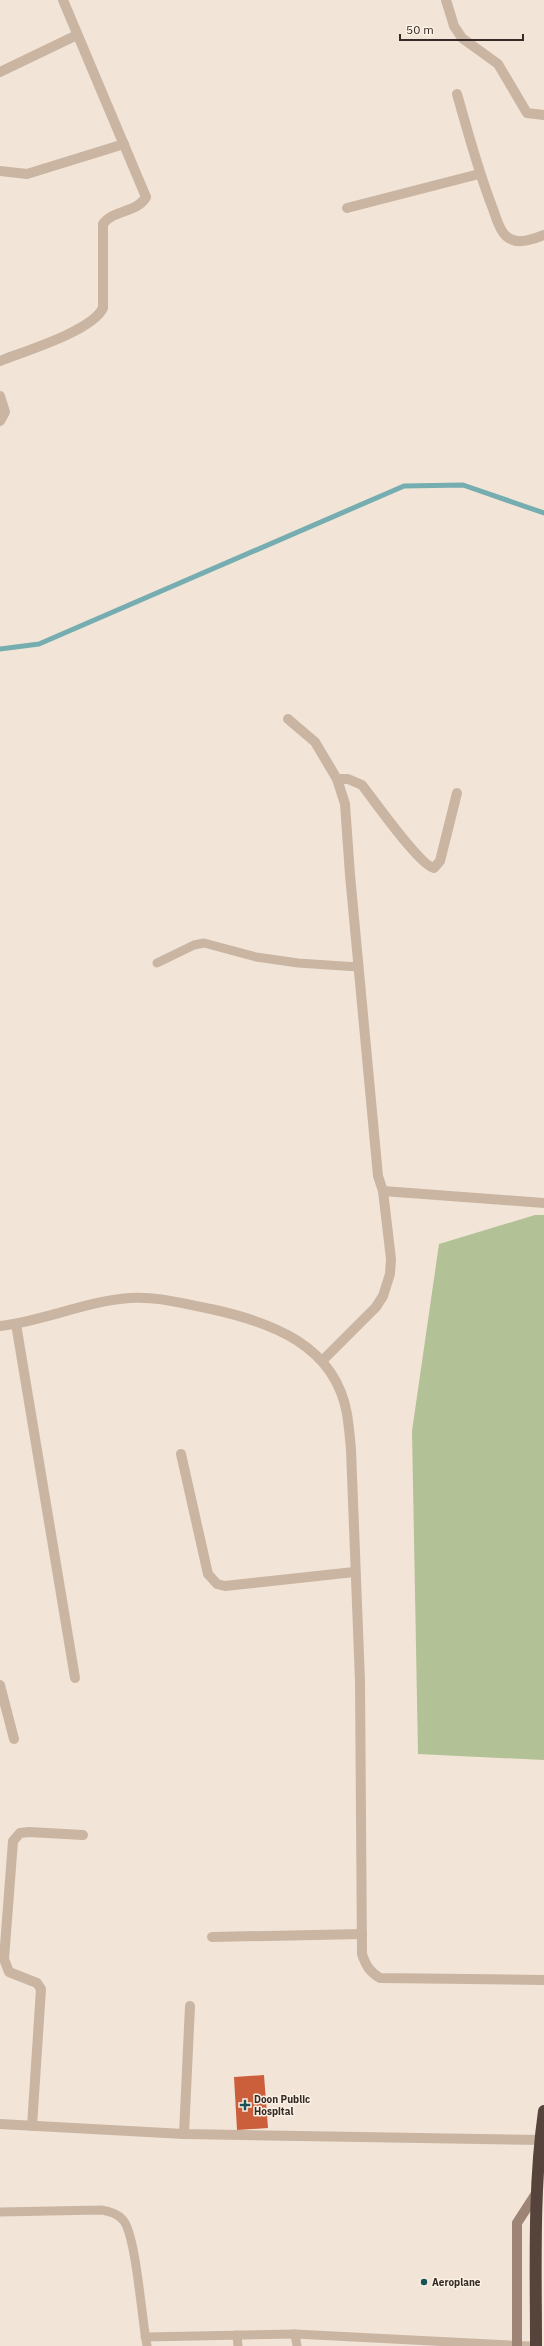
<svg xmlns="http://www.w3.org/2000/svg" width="544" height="2346" font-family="'IBM Plex Sans',sans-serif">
<rect width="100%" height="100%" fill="#f2e5d7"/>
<path fill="#b3c196" d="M535,1215H544V1760L418,1754L412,1431L439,1244Z"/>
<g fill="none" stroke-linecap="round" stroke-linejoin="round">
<path stroke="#75adb0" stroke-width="5" d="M0,649L39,644L404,486L463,485L544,513"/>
</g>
<path fill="#cc5f3b" d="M264,2075L268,2128L237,2130L234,2077Z"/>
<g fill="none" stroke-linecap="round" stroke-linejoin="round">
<g stroke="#cab5a3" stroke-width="9">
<path d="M157,963L194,945L204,943L256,957L298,963L358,967"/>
<path d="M0,2212L102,2210C110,2212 117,2213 123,2220C136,2234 142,2322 147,2346"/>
<path d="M295,2334L297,2346"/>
<path d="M237,2335L238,2346"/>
<path d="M145,2337L295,2334L529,2346"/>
</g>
<g stroke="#cab5a3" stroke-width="10">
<path d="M446,0L454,26L462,38L498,64L527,113L544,115"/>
<path d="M0,72L77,35"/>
<path d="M457,94C468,132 478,171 493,209C496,217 499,230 506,236C517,246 532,239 544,235"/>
<path d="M0,171L27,174L124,144"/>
<path d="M347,208L479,174"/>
<path d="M0,361C25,351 92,331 103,308V224C114,209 137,213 146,197L63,0"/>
<path d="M0,396L5,412L0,421"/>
<path d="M288,719L315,742L337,779L345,804L350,875L378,1176L383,1191L544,1203"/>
<path d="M337,779H348L362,785C373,799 420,866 434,868L440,861L457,793"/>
<path d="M16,1324L75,1678"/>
<path d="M0,1326C44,1321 86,1301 130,1298C158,1296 184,1304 211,1309C271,1322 335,1345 347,1414C349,1426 350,1438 351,1450L360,1681L362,1954C366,1966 370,1972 380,1978L544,1980"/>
<path d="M322,1361L376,1307L383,1296L390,1274L391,1259L383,1191"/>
<path d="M181,1454L208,1574L217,1584L225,1586L354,1572"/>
<path d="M0,1685L14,1739"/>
<path d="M212,1937L362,1934"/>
<path d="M0,2124L184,2134L544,2140"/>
<path d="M32,2126L41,1989L37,1983L9,1972L4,1959L13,1841L20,1833L29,1832L83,1835"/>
<path d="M184,2134L190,2006"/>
</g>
<path stroke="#9e8474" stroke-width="10" d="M517,2346V2223L537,2192"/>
<path stroke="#56443c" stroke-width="12" d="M536,2346C536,2268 533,2189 544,2111"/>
</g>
<g fill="#195358" stroke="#faf0e3" stroke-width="1.5">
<path d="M243 2099h4v4h4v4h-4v4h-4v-4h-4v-4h4z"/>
<circle cx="424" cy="2282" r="4"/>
</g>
<g text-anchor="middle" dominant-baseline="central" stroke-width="3" stroke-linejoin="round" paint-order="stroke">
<g font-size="10" font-weight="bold" fill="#352a25" stroke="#faf0e3" text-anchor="start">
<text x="254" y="2099">Doon Public<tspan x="254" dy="12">Hospital</tspan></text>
<text x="432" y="2282">Aeroplane</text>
</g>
</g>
<path d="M400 34v6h123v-6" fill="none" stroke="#352a25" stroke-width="2"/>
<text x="406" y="34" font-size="12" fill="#352a25" stroke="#faf0e3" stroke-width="3" paint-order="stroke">50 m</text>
</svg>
